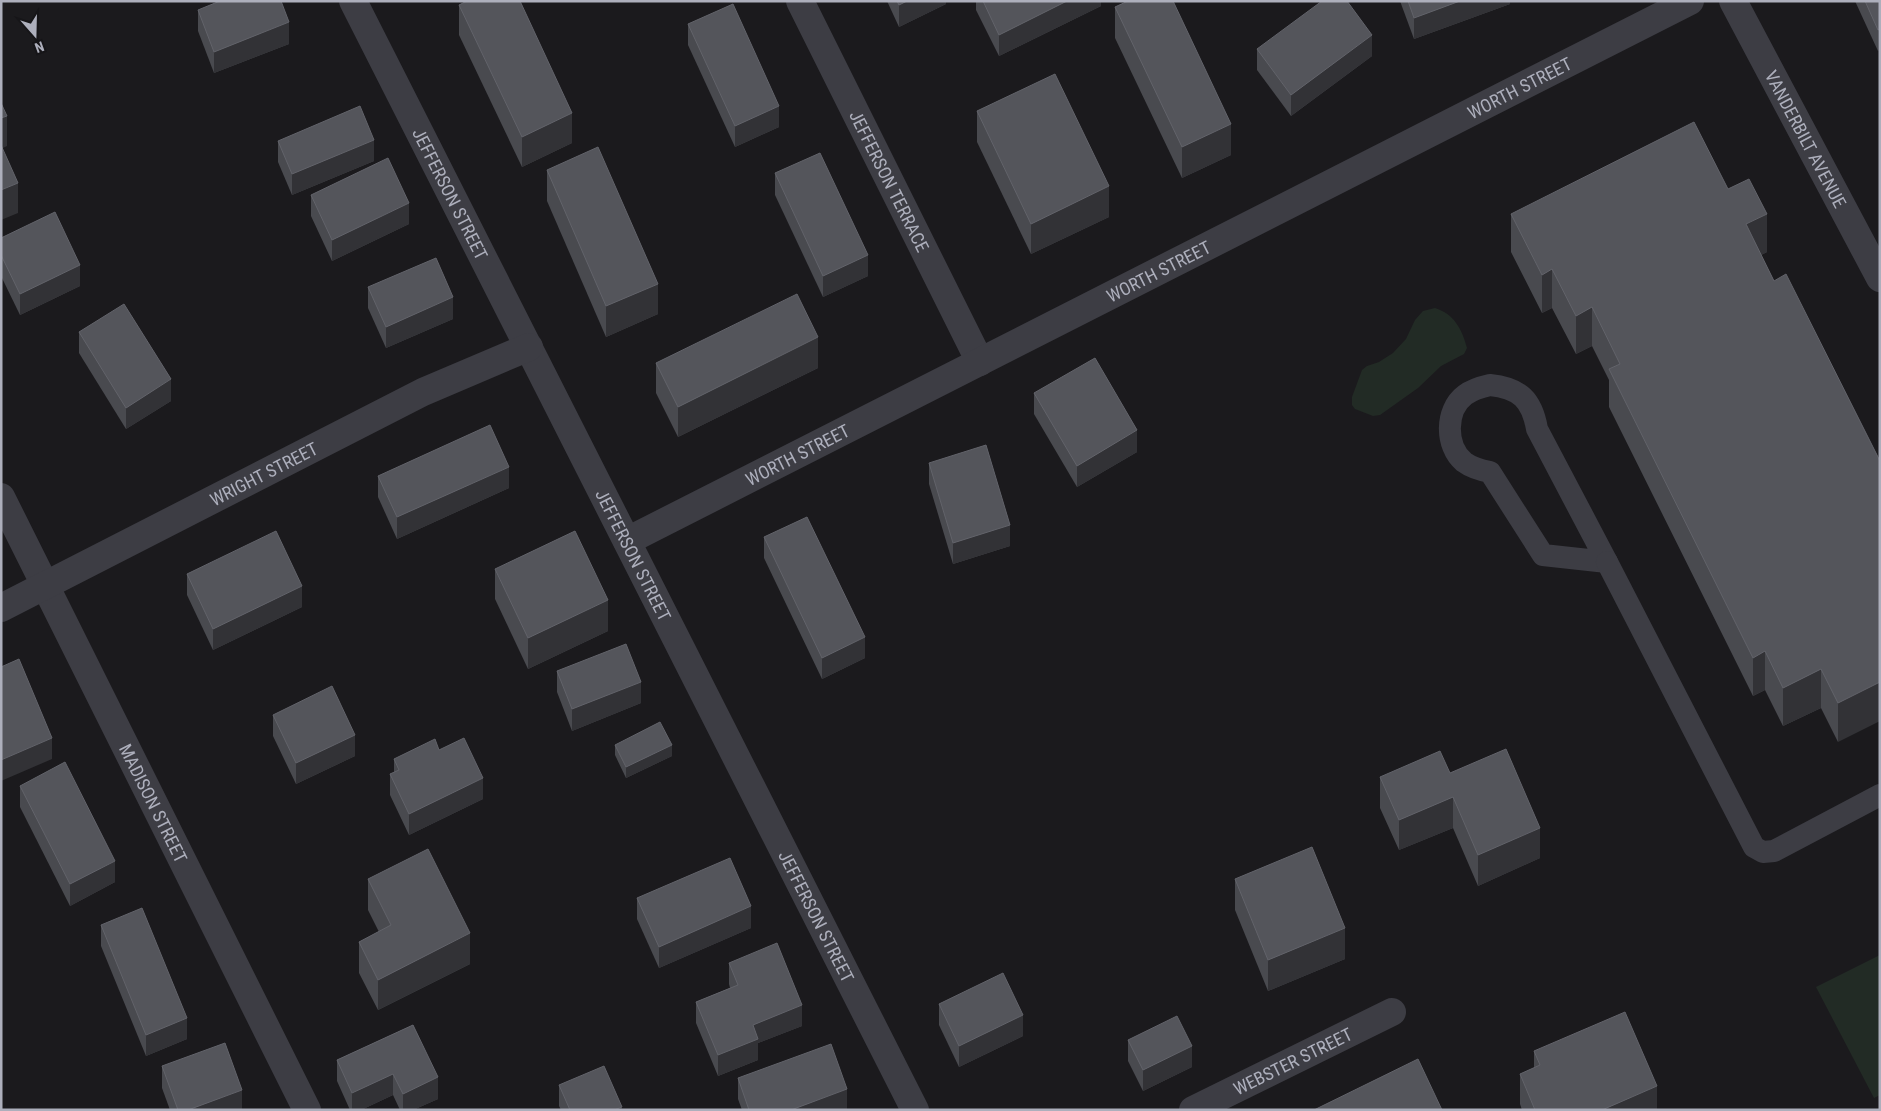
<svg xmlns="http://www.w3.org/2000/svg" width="1881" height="1111" font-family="'Roboto Condensed',sans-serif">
<rect width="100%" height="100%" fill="#1b1a1d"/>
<g fill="#222b25">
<path d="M1435,308C1454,314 1462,329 1467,348L1464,354L1441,366L1418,388L1380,415L1373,416L1355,409L1352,405V397L1362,370L1367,366L1379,362L1393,353L1406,339L1415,320L1423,311Z"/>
<path d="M1880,955V1095L1874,1098L1816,987Z"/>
</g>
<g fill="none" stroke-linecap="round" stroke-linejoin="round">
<g stroke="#3d3d44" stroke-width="22">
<path d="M1490,385C1520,388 1532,400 1537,429L1607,562L1543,555L1490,472C1480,470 1472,468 1464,462C1445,446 1445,410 1465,395C1473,389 1481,387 1490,385Z"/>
<path d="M1607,562L1754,847L1763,852L1774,851L1880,795"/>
</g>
<g stroke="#3d3d44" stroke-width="28">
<path id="s1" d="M353,1L915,1110"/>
<path id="s2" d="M800,1L980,362"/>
<path id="s3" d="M1733,1L1880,278"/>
<path id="s4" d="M1,497L307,1110"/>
<path id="s5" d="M627,541L1690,1"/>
<path id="s6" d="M1,608L423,392L529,347"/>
<path id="s7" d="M1193,1110L1392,1012"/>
</g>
</g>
<g fill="#494a4f">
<path d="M887,1H946V4L899,27Z"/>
<path d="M976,1H1101V6L999,56L976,10Z"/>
<path d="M1400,1H1510V4L1414,39Z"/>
<path d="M1855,1H1880L1878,51Z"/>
<path d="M459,5L572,143L522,167L459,35Z"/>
<path d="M1115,7L1231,155L1182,178L1115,38Z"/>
<path d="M198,10L289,44L214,73L198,31Z"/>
<path d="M688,24L779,127L735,147L688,45Z"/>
<path d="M1257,49L1372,56L1291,116L1257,70Z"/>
<path d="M977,111L1109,217L1031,254L977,142Z"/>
<path d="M278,141L374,161L292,195L278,162Z"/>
<path d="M547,170L658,314L606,337L547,201Z"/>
<path d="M775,173L868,276L823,297L775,195Z"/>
<path d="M1728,189L1767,252L1761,255L1774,281L1880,461L1838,742L1821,708L1783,726L1765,690L1753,696L1609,407V380L1592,346L1576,354L1552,308L1542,313L1511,252V214Z"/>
<path d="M311,195L409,224L332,261L311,216Z"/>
<path d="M1,238L80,286L20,315L1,276Z"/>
<path d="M368,287L453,319L386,348L368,308Z"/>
<path d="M79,332L171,401L126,429L79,353Z"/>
<path d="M656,363L818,368L678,437L656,393Z"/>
<path d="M1034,393L1137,452L1077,487L1034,414Z"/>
<path d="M929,463L1010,546L953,564L929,484Z"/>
<path d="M378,476L509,488L397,539L378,497Z"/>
<path d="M764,537L865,658L822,679L764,558Z"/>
<path d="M495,569L608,631L528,669L495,599Z"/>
<path d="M187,574L302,607L213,650L187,595Z"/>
<path d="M557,671L641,703L572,731L557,692Z"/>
<path d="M273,715L355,756L296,784L273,736Z"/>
<path d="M615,745L672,756L626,778L615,755Z"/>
<path d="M439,750L483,799L409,835L390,795V774L394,773V759Z"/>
<path d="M1450,773L1540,858L1478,886L1453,828L1399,850L1380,808V777Z"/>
<path d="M20,786L115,882L70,906L20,807Z"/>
<path d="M368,879L470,964L378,1010L359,973V942L379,932L368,910Z"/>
<path d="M1235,879L1345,959L1268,991L1235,910Z"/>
<path d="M637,898L751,928L659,968L637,919Z"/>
<path d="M101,925L187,1039L146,1056L101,946Z"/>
<path d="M729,963L802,1026L758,1043V1060L718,1076L696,1023V1002L730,988L729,984Z"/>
<path d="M939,1004L1023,1036L959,1067L939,1025Z"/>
<path d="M413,1025L438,1099L413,1110H400L393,1095L361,1110H350L337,1081V1060Z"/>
<path d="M1128,1040L1192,1067L1143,1091L1128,1061Z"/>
<path d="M1534,1051L1657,1110H1522L1520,1104V1074L1534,1068Z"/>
<path d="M162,1066L242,1110H170L162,1088Z"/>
<path d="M738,1078L847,1110H742L738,1099Z"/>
<path d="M559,1085L622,1110H561L559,1106Z"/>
</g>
<g fill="#323236">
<path d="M907,1H946V4L899,27V5Z"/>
<path d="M1067,1H1101V6L999,56V35Z"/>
<path d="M1460,1H1510V4L1414,39V18Z"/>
<path d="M289,22V44L214,73V52Z"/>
<path d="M1880,29V50L1878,51V30Z"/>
<path d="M1372,35V56L1291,116V95Z"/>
<path d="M779,106V127L735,147V126Z"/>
<path d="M572,113V143L522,167V137Z"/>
<path d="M7,116V146L1,149V118Z"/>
<path d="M1231,124V155L1182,178V147Z"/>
<path d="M374,140V161L292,195V174Z"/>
<path d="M18,183V213L1,220V190Z"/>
<path d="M1109,186V217L1031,254V224Z"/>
<path d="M409,203V224L332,261V240Z"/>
<path d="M1767,214V252L1746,263V224Z"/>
<path d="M868,255V276L823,297V276Z"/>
<path d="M80,265V286L20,315V294Z"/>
<path d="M1552,269V308L1542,313V275Z"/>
<path d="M658,284V314L606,337V306Z"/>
<path d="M453,297V319L386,348V327Z"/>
<path d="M1592,307V346L1576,354V316Z"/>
<path d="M818,337V368L678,437V407Z"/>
<path d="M171,379V401L126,429V408Z"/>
<path d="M1137,430V452L1077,487V466Z"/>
<path d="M509,467V488L397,539V517Z"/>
<path d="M1010,525V546L953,564V543Z"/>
<path d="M302,586V607L213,650V629Z"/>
<path d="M608,600V631L528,669V638Z"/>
<path d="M865,637V658L822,679V658Z"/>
<path d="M1765,651V690L1753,696V658Z"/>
<path d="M1821,669V708L1783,726V688Z"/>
<path d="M641,682V703L572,731V709Z"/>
<path d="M1880,682V721L1838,742V703Z"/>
<path d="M355,735V756L296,784V763Z"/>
<path d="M52,738V759L1,781V760Z"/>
<path d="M672,745V756L626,778V767Z"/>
<path d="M483,778V799L409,835V814Z"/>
<path d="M1453,797V828L1399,850V820Z"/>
<path d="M1540,828V858L1478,886V855Z"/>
<path d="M115,861V882L70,906V884Z"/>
<path d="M751,906V928L659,968V947Z"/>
<path d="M1345,928V959L1268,991V960Z"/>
<path d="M470,933V964L378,1010V980Z"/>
<path d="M802,1005V1026L758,1043V1060L718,1076V1055L753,1025Z"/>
<path d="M1023,1015V1036L959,1067V1046Z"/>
<path d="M187,1018V1039L146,1056V1035Z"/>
<path d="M1192,1046V1067L1143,1091V1070Z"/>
<path d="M393,1074V1095L361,1110H352V1093Z"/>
<path d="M438,1077V1099L413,1110H403V1094Z"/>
<path d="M1657,1086V1110H1602Z"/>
<path d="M847,1089V1110H791Z"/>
<path d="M242,1090V1110H188Z"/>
<path d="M622,1107V1110H614Z"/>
</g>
<g fill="#54555b" stroke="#62636a">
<path d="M220,1H281L289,22L214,52L198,10Z"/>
<path d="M467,1H520L572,113L522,137L459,5Z"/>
<path d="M897,1H907L899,5Z"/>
<path d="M983,1H1067L999,35Z"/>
<path d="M1128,1H1173L1231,124L1182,147L1115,7Z"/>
<path d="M1322,1H1347L1372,35L1291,95L1257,49Z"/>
<path d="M1408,1H1460L1414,18Z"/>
<path d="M1865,1H1880V29L1878,30Z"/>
<path d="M733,4L779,106L735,126L688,24Z"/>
<path d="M1055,74L1109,186L1031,224L977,111Z"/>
<path d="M1,103L7,116L1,118Z"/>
<path d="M360,106L374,140L292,174L278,141Z"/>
<path d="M1694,122L1728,189L1749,179L1767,214L1746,224L1774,281L1786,274L1880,461V682L1838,703L1821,669L1783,688L1765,651L1753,658L1609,369L1620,364L1592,307L1576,316L1552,269L1542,275L1511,214Z"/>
<path d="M1,145L18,183L1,190Z"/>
<path d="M598,147L658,284L606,306L547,170Z"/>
<path d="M820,153L868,255L823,276L775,173Z"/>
<path d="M388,158L409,203L332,240L311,195Z"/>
<path d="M55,212L80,265L20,294L1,255V238Z"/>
<path d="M436,258L453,297L386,327L368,287Z"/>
<path d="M797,294L818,337L678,407L656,363Z"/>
<path d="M124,304L171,379L126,408L79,332Z"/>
<path d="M1095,358L1137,430L1077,466L1034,393Z"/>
<path d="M490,425L509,467L397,517L378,476Z"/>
<path d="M986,445L1010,525L953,543L929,463Z"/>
<path d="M807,517L865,637L822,658L764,537Z"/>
<path d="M276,531L302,586L213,629L187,574Z"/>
<path d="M575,531L608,600L528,638L495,569Z"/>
<path d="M626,644L641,682L572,709L557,671Z"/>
<path d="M19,659L52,738L1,760V667Z"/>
<path d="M332,686L355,735L296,763L273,715Z"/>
<path d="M660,722L672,745L626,767L615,745Z"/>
<path d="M464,738L483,778L409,814L390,774L399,770L394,759L435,739L439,750Z"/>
<path d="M1506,749L1540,828L1478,855L1453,797L1399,820L1380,777L1440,751L1450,773Z"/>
<path d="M65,762L115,861L70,884L20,786Z"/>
<path d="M1312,847L1345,928L1268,960L1235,879Z"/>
<path d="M428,849L470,933L378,980L359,942L391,925L368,879Z"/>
<path d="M730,858L751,906L659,947L637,898Z"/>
<path d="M142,908L187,1018L146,1035L101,925Z"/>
<path d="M777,943L802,1005L753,1025L758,1039L718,1055L696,1002L738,985L729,963Z"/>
<path d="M1003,973L1023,1015L959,1046L939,1004Z"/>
<path d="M1625,1012L1657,1086L1602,1110H1535L1520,1074L1540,1065L1534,1051Z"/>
<path d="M1177,1016L1192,1046L1143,1070L1128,1040Z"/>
<path d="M413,1025L438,1077L403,1094L393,1074L352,1093L337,1060Z"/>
<path d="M225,1043L242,1090L188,1110H178L162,1066Z"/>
<path d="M831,1044L847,1089L791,1110H749L738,1078Z"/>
<path d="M1418,1059L1442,1110H1314Z"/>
<path d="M604,1066L622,1107L614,1110H570L559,1085Z"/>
</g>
<g text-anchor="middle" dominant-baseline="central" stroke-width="4" stroke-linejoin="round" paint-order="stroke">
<g font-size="18" fill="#adafbc" stroke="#161518">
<text stroke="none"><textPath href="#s5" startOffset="1001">WORTH STREET</textPath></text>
<text stroke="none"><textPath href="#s3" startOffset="156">VANDERBILT AVENUE</textPath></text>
<text stroke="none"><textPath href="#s2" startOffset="201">JEFFERSON TERRACE</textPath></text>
<text stroke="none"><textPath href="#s1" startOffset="216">JEFFERSON STREET</textPath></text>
<text stroke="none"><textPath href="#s5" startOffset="596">WORTH STREET</textPath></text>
<text stroke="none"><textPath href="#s5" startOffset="191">WORTH STREET</textPath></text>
<text stroke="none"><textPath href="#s6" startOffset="295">WRIGHT STREET</textPath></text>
<text stroke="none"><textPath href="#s1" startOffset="621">JEFFERSON STREET</textPath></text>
<text stroke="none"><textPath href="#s4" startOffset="342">MADISON STREET</textPath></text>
<text stroke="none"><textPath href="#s1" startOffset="1026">JEFFERSON STREET</textPath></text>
<text stroke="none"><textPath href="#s7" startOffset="111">WEBSTER STREET</textPath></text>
</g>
</g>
<rect width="1881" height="1111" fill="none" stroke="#adafbc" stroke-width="5"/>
<g transform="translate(35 35) rotate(160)" stroke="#161518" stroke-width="4" paint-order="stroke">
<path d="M0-4L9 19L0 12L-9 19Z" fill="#adafbc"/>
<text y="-8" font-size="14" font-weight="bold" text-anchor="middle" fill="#adafbc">N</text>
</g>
</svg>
